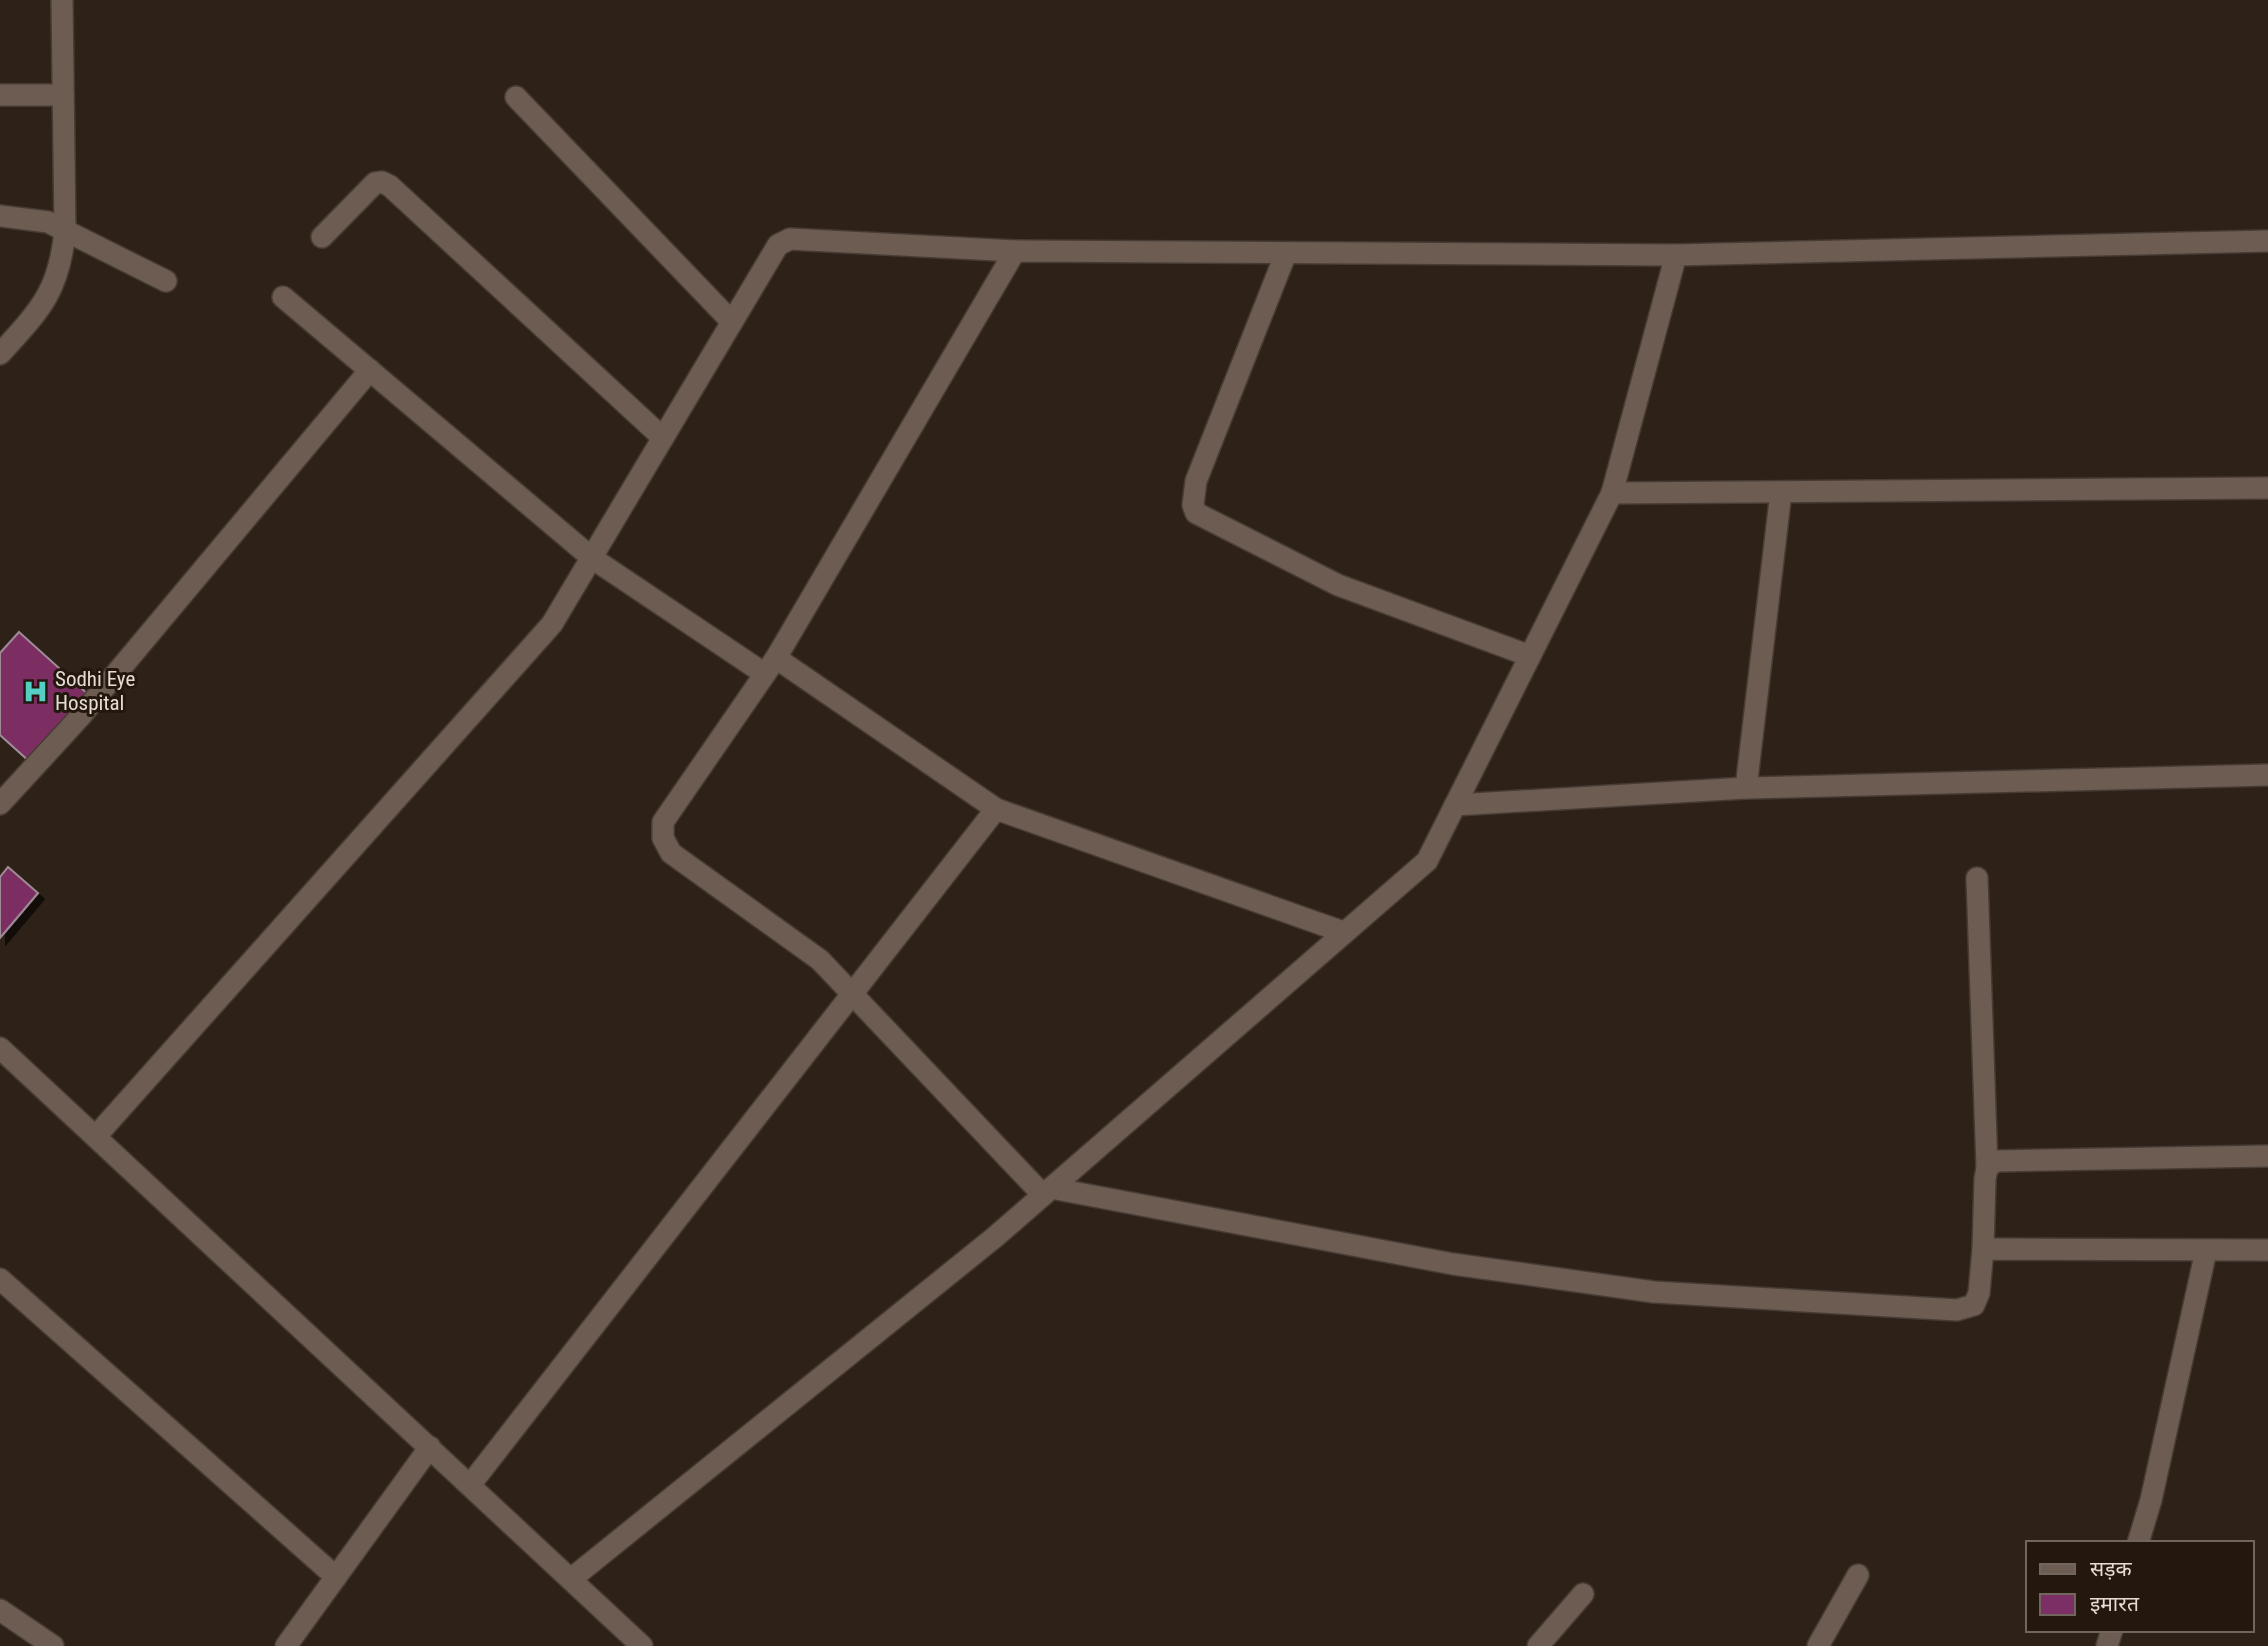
<svg xmlns="http://www.w3.org/2000/svg" width="2268" height="1646" font-family="'Roboto Condensed','Noto Sans Devanagari',sans-serif">
<defs>
<filter id="shadow"><feDropShadow dx="6" dy="6" stdDeviation="0" flood-color="#0009"/></filter>
</defs>
<rect width="100%" height="100%" fill="#2e2117"/>
<g fill="#7c2f64" stroke="#9d8b96" stroke-width="2" filter="url(#shadow)">
<path d="M19,632L90,696L30,762L0,735V653Z"/>
<path d="M8,867L38,893L0,938V877Z"/>
</g>
<g fill="none" stroke-linecap="round" stroke-linejoin="round">
<defs>
<g id="minor">
<path d="M0,95H63"/>
<path d="M516,97L732,322"/>
<path d="M0,216L48,222L166,281"/>
<path d="M322,237L375,183L382,182L390,186L663,438"/>
<path d="M1286,253L1196,481L1193,505L1196,513L1338,585L1530,656"/>
<path d="M283,297L592,558L765,674"/>
<path d="M0,354C40,310 59,292 65,231L62,0"/>
<path d="M1612,493L2268,488"/>
<path d="M776,658L996,809L1343,932"/>
<path d="M1746,788L1781,492"/>
<path d="M0,804L79,718L370,370"/>
<path d="M1455,805L1746,788L2268,775"/>
<path d="M1977,878L1987,1168"/>
<path d="M0,1048L642,1646"/>
<path d="M97,1135L552,624L778,245L790,239L1015,251"/>
<path d="M1051,1188L1453,1264L1654,1292L1957,1310L1974,1305L1979,1293L1983,1249L2268,1250"/>
<path d="M1043,1195L820,960L671,853L663,838V822L776,658L1015,251L1676,255"/>
<path d="M1983,1249L1985,1179L1987,1168L1996,1161L2268,1156"/>
<path d="M0,1279L336,1577"/>
<path d="M470,1485L996,809"/>
<path d="M2138,1543L2151,1500L2206,1251"/>
<path d="M571,1579L995,1237L1427,861L1612,493L1676,255L2268,241"/>
<path d="M0,1610L53,1646"/>
<path d="M286,1646L430,1447"/>
<path d="M1538,1646L1583,1594"/>
<path d="M1818,1646L1858,1575"/>
<path d="M2107,1646L2112,1630"/>
</g>
</defs>
<use href="#minor" stroke="#473c35" stroke-width="24"/>
<use href="#minor" stroke="#6c5c52" stroke-width="21"/>
</g>
<defs>
<symbol id="hospital-bare" viewBox="-9 -9 18 18"><path d="M-5-5h3v3.5h4V-5h3V5h-3V1.5h-4V5h-3Z" fill="#55cec4" stroke="#24170e" stroke-width="2.5" paint-order="stroke"/></symbol>
</defs>
<g fill-rule="evenodd">
<use href="#hospital-bare" x="18" y="674" width="35" height="35"/>
</g>
<g text-anchor="middle" dominant-baseline="central" stroke-width="6" stroke-linejoin="round" paint-order="stroke">
<g font-size="21" fill="#e5dcd5" stroke="#24170e" text-anchor="start">
<text x="55" y="679">Sodhi Eye<tspan x="55" dy="24">Hospital</tspan></text>
</g>
</g>
<rect x="2026" y="1541" width="228" height="91" fill="#24170e" stroke="#71665e" stroke-width="2"/>
<rect x="2040" y="1564" width="35" height="10" fill="#6c5c52" stroke="#71665e" stroke-width="2"/>
<text x="2090" y="1576" font-size="21" fill="#e5dcd5">सड़क</text>
<rect x="2040" y="1594" width="35" height="21" fill="#7c2f64" stroke="#71665e" stroke-width="2"/>
<text x="2090" y="1611" font-size="21" fill="#e5dcd5">इमारत</text>
</svg>
